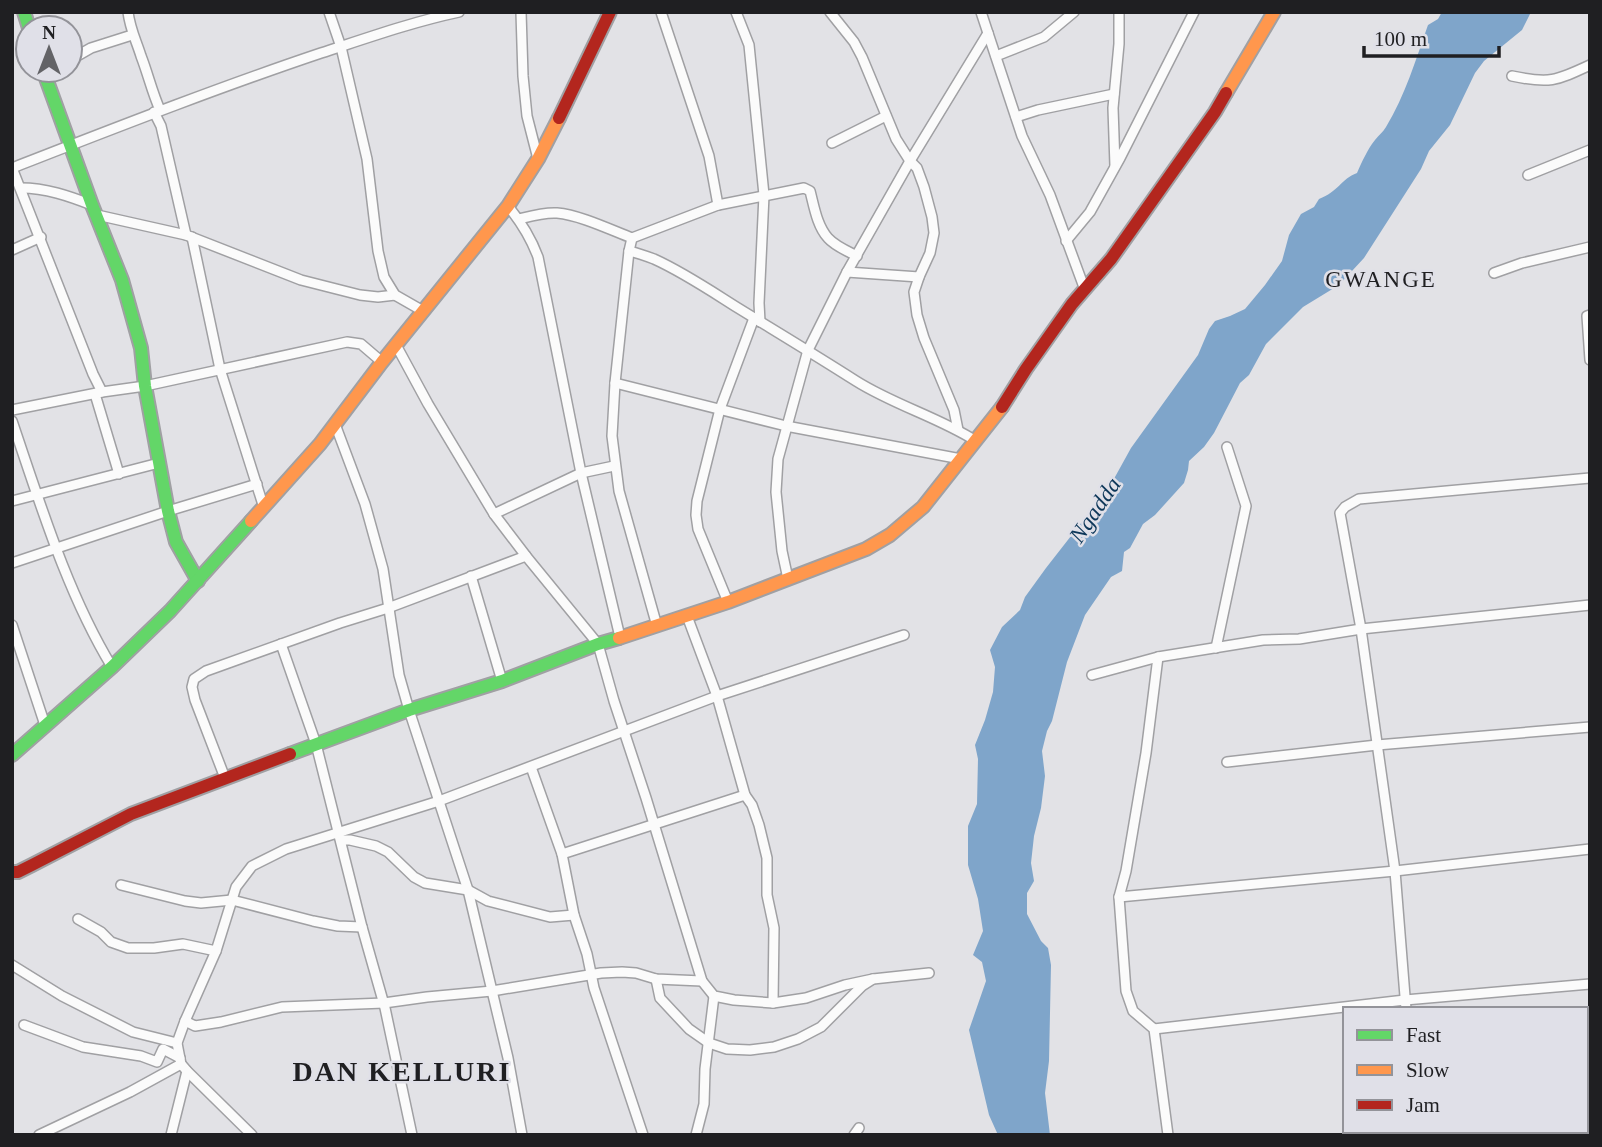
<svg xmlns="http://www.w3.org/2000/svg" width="1602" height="1147" font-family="Georgia,serif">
<rect width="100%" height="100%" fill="#e2e2e6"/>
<path fill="#7fa5ca" d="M1442,12H1531L1522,30L1484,61L1475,73L1450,125L1429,151L1421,169L1364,258L1339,285L1303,307L1266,344L1249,375L1240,383L1214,433L1204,447L1189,461L1188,470L1184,483L1155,515L1143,524L1130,548L1124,552L1122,571L1111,577L1085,615L1067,662L1052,721L1047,731L1042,751L1045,776L1041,808L1034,836L1031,863L1034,881L1027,893V914L1041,941L1048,948L1051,965L1049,1061L1045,1093L1050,1135H998L989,1115L969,1030L986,981L982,962L973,955L983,931L978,899L968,865V826L977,804L978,759L975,745L985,720L993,692L995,667L990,650L1002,627L1020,610L1025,597L1046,568L1110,486L1131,448L1198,355L1209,329L1215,321L1230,316L1245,309L1265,285L1282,261L1289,235L1301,214L1314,207L1319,199C1338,192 1341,179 1357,173C1362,162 1367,150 1375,140C1379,135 1383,132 1386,127C1405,96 1416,59 1428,25L1438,19Z"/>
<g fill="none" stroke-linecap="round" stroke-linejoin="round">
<defs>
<g id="street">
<path d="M128,12C130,29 136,40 141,56C148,74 152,92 160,110"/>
<path d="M329,12L341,47L367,159L378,251L384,277L395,295L423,311"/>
<path d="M521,12L523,76L527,116L538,159"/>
<path d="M661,12L709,156L718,205"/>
<path d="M736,12L749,45L764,195L759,303L760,322"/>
<path d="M830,12L854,42L862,57L896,139L910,161L917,168L924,187L932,217L934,233L930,253L919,277L914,292L917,315L924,338L954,410L958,430"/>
<path d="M981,12L1022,136L1050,195L1085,290"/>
<path d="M996,56L1044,37L1074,12"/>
<path d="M70,60L91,48L132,35"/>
<path d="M1512,76C1549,84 1556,81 1590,65"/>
<path d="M46,77L55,70"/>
<path d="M154,112L161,126L186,235"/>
<path d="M1016,117L1038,110L1114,94"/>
<path d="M832,143L886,116"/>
<path d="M1115,166L1113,108L1119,44V12"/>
<path d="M12,168C115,128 217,88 321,53C367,38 412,22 459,12"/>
<path d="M12,168L93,374L102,392"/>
<path d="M1528,175L1590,150"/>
<path d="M21,188C46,188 69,196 92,205"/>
<path d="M508,206C521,222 531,238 538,257L581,473L620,637"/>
<path d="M97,215L186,235L301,280L360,295L378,297L395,295"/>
<path d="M519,219C531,216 545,212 557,213C580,215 611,230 632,238L718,205L804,188L810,191C814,206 817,226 828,238C835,246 847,251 857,256"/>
<path d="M192,237L220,369L264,508"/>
<path d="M632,238L629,251L615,383L612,436L619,491L657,626"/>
<path d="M1066,241L1090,212L1120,158L1194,12"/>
<path d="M12,250L41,237"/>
<path d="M629,251C637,253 646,256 654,259C683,272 711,291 738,308C777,332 817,356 856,381C894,405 938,417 976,441"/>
<path d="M847,272L919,277"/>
<path d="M1494,273L1522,263L1590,247"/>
<path d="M1590,315L1587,316L1590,360"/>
<path d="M396,345L428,404L494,514L526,556L598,644L614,701L646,798L702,981L714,996L734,1000L773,1003L806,998L845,985L873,979"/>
<path d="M615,383L786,426L961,459"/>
<path d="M95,394L119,474"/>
<path d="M12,410L102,392L145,386L347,342L361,344L382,362"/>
<path d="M12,421C40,503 67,593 112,667"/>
<path d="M335,424L365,504L383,569L399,675L409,710L468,890L508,1058L522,1135"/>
<path d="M12,501L159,463"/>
<path d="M494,514L581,473L614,466"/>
<path d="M12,563L168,511L257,484"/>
<path d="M471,576L502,681"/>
<path d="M788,579L782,551L776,492L778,459L808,350L847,272L910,161L988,33"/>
<path d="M728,602L698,529L696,515L697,501L720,409L754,318"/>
<path d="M687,616L717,696L745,795L752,805L759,825L767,858V895L774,928L773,1003"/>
<path d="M12,625L45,725"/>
<path d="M281,644L316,744L362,927L385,1008L412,1135"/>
<path d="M1216,648L1246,506L1227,447"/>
<path d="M1158,657L1146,753L1126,871L1119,897L1126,991L1133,1011L1154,1029L1168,1135"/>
<path d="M1092,675L1158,657L1263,640L1299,639L1361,629L1590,605"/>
<path d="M1227,762L1377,745L1590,727"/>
<path d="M531,767L562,854L574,915L587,954L594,988L643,1135"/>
<path d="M225,778L195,700L192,687L194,679L206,671L340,623L388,608L526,556"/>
<path d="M342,840H350L376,846L388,852L414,877L425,883L468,890L488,901L550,917L574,915"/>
<path d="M562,854L745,795"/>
<path d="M121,885L185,901L201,903L232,900L313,921L338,926L362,927"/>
<path d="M1119,897L1395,871L1590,849"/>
<path d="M78,919L101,932L111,942L128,948H154L183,944L216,951"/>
<path d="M12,965L62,996L133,1032L177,1043"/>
<path d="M656,979L660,998L689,1029L709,1043L727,1049L750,1050L774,1047L798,1039L821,1027L862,986L873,979L929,973"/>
<path d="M1406,1009L1395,871L1361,629L1340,513L1345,507L1359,499L1590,478"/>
<path d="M185,1021L195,1026L221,1022L282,1007L384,1003L427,997L492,991L601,973L622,972L636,973L656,979L702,981"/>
<path d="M24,1025L83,1047L141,1056L157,1062L163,1049L180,1058"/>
<path d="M1154,1029L1405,1000L1590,984"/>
<path d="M1419,1131V1135"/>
<path d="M39,1135L130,1092L181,1064"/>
<path d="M171,1135L187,1071"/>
<path d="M252,1135L187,1071L181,1064L177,1043L185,1021L216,951L236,887L252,866L286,849L439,801L717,696L904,635"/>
<path d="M696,1135L704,1104L705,1069L714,996"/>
<path d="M854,1135L859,1128"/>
</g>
<g id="fast">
<path d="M24,12L29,28"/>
<path d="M43,70L92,205L122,280L141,348L145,386L168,511L176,542L198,581"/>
<path d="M290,754L409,710L502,681L598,644L619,638"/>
<path d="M12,755L112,667L170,611L251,521"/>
</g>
<g id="slow">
<path d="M1226,93L1274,12"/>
<path d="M251,521L320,444L382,362L508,206L538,159L559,118"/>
<path d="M619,638L728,602L866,549L890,535L923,507L1002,407"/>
</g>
<g id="jam">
<path d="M559,118L610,12"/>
<path d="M1002,407L1026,369L1072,304L1111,259L1215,112L1226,93"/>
<path d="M12,872H18L32,865L131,814L290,754"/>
<path d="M1577,1135L1590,1133"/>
</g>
</defs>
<use href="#street" stroke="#a0a0a3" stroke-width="12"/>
<use href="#fast" stroke="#a0a0a3" stroke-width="16"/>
<use href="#slow" stroke="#a0a0a3" stroke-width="16"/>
<use href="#jam" stroke="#a0a0a3" stroke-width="16"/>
<use href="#street" stroke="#fbfbfb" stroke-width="9"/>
<use href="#fast" stroke="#63d668" stroke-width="12"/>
<use href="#slow" stroke="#ff974d" stroke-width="12"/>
<use href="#jam" stroke="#b3261e" stroke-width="12"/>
</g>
<g text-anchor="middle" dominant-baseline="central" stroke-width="5" stroke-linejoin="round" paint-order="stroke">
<g font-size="23" letter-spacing="2" fill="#1f1f22" stroke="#e0e0e8">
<text x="1381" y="279">GWANGE</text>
</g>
<g font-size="23" font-style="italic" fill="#0d3759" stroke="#e0e0e8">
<text transform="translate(1095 510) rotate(-56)">Ngadda</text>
</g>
<g font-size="28" font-weight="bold" letter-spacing="2" fill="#1f1f22" stroke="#e0e0e8">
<text x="402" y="1071">DAN KELLURI</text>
</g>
</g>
<rect width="1602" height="1147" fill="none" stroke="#1f1f22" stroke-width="28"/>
<rect x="1343" y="1007" width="245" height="126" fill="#e0e0e8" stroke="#939399" stroke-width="2"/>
<rect x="1357" y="1030" width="35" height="10" fill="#63d668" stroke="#939399" stroke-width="2"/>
<text x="1406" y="1042" font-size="21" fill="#1f1f22">Fast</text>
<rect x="1357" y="1065" width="35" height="10" fill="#ff974d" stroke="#939399" stroke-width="2"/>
<text x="1406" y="1077" font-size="21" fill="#1f1f22">Slow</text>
<rect x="1357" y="1100" width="35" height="10" fill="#b3261e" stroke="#939399" stroke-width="2"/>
<text x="1406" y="1112" font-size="21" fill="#1f1f22">Jam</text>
<g transform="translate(49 49)"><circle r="33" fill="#e0e0e8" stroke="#939399" stroke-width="2"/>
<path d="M0-5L12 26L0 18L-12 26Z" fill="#636367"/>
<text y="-10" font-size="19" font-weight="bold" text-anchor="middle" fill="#1f1f22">N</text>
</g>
<path d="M1364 46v10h135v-10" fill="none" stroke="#1f1f22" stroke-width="3.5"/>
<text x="1374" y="46" font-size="21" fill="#1f1f22" stroke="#e0e0e8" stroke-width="5" paint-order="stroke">100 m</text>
</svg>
